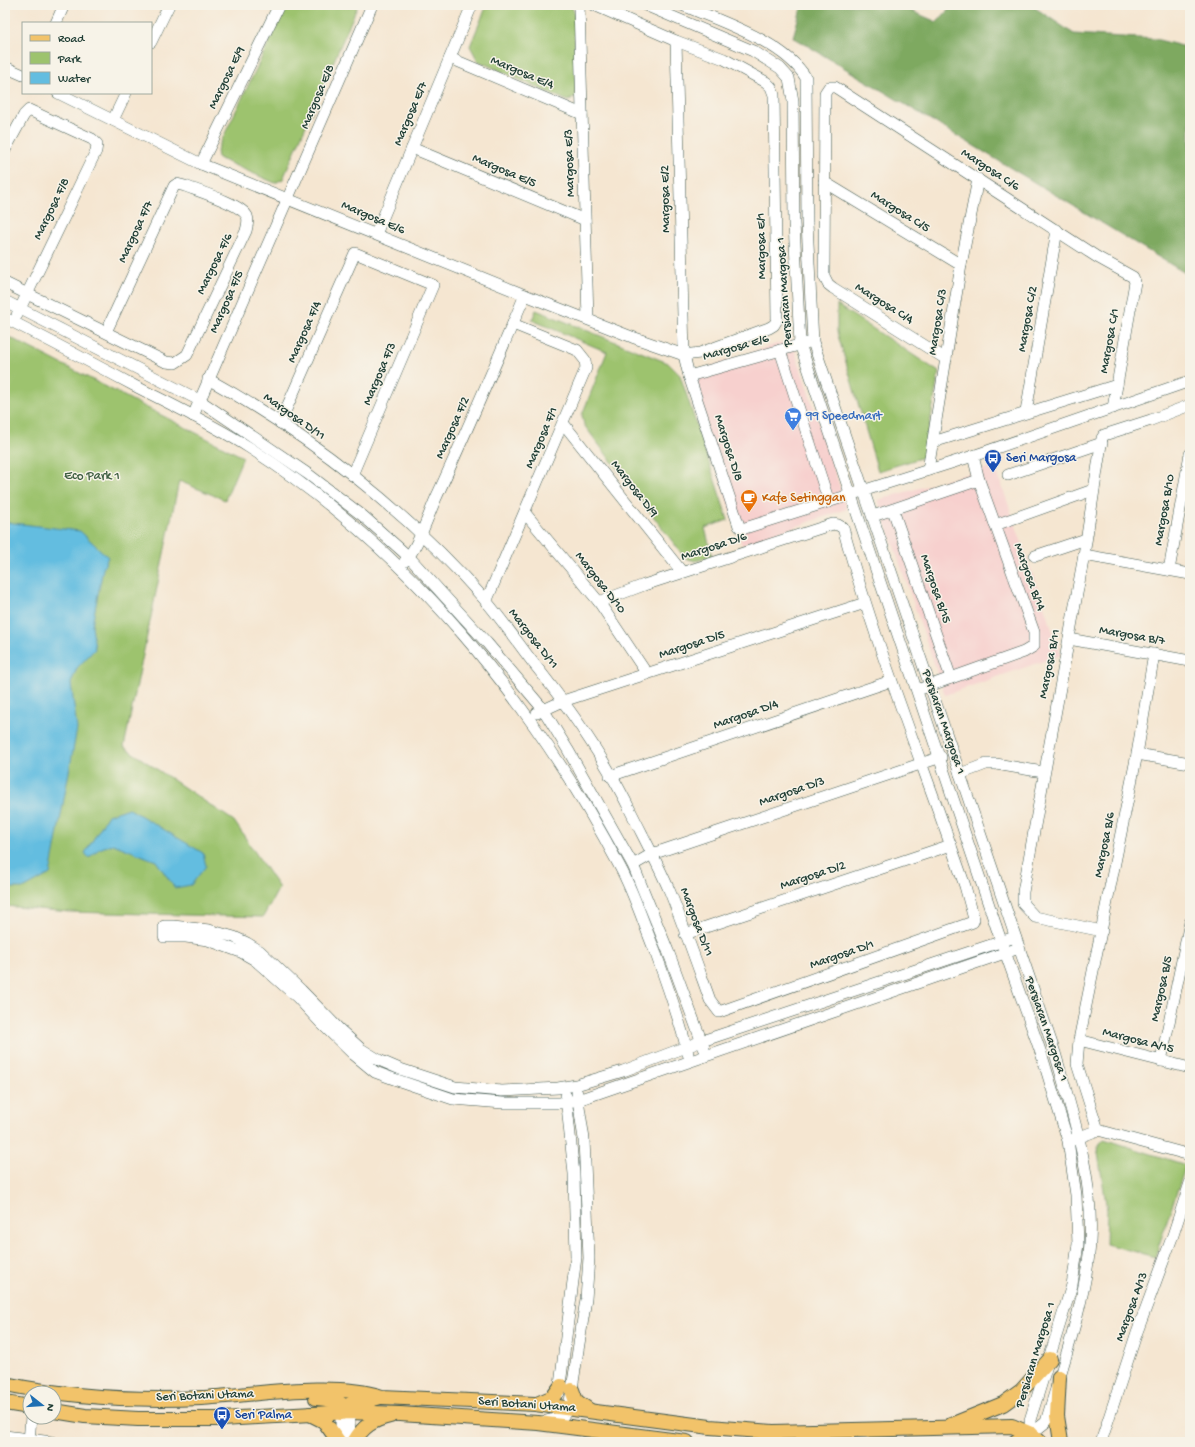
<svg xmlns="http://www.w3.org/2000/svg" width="1195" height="1447" font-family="'Gochi Hand',sans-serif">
<rect width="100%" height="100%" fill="#f7f3e8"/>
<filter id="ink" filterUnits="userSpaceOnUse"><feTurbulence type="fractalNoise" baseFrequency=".025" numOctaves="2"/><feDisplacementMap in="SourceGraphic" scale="8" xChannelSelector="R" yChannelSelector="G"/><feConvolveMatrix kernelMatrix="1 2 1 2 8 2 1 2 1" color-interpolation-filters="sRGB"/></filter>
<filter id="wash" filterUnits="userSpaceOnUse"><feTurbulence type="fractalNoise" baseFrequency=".012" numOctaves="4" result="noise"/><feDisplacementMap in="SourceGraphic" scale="16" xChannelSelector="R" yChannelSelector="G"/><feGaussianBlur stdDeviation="0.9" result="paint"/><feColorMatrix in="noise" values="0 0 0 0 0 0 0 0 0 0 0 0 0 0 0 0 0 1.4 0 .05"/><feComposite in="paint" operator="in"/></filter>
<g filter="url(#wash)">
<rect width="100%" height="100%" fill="#f5e6d1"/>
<g fill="#f7d0ce">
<path d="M791,339L847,509L742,545L685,375Z"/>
<path d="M995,466L1061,655L945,695L878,500Z"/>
</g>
<g fill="#9dc36e" stroke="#5e8051">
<path d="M287,5H358L283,179L275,183L218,158L217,150Z"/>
<path d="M487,5H570L574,11L576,96L568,101L478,61L470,46Z"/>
<path d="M837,305L939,372L924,457L878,471L837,332Z"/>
<path d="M536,310L668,363L680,375L728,520L705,528L712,556L695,561L685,558L584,425L582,415L607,352L532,320Z"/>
<path d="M5,335L243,457L225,500L179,481L124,747L234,821L279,888L263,917L69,912L5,906Z"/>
<path d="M1104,1139L1186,1165L1155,1257L1106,1244L1107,1210L1097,1147Z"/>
</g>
<path fill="#7ea961" stroke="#4e734a" d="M802,5H898L937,22L953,5H1031L1074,34L1155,39L1190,48V276L793,37Z"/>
<g fill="#63bde0" stroke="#417d8a">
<path d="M5,522L80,531L108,557L103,569L92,625L95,649L77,668L71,683L77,729L50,874L25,888H5Z"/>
<path d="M128,808L203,853L206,866L191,885L175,888L156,861L113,844L99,849L89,858L85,853L108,815Z"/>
</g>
</g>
<g filter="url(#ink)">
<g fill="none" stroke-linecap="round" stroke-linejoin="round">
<defs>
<g id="minor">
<path d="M579,5L588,319"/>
<path d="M645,5L753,51L780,68L789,78L793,101L794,223L800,344L998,932L1042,1056L1068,1141L1076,1195L1078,1244L1072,1285L1030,1420L1031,1434"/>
<path d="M682,5C720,21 785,42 806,78L807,223L813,342L1055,1053C1073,1115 1094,1177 1090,1243C1086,1300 1062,1367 1046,1422L1031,1434"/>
<path d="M56,23L64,5"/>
<path d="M676,41L684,355L689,376L739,526L742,529L973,456L1190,381"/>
<path d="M151,42L169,5"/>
<path d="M450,58L582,114"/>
<path d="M5,67L23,75"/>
<path d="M58,93L201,164L525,295L632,337L684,355L700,353L769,328L774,325L777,320L774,95L771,87L766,82L724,59L676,41L594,5"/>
<path d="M113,120L126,93"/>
<path d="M412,148L585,220"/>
<path d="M5,150L24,115L29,110L92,139L97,144L96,151L17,315"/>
<path d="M201,164L279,5"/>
<path d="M824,182L961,265"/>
<path d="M376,234L472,5"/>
<path d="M5,283L166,362L175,363L187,355L246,231C247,226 249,221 247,216C241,204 198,191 185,186L177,184L174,186L106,332"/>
<path d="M5,301L199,400L308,474L363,516L409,557L487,643L543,709L568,750L633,865L668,951L704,1048"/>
<path d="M5,318C49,340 92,363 135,386C174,406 214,425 250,448C410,551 532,700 620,867C635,895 644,925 656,954C668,987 680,1020 688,1054"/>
<path d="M780,350L829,502"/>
<path d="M946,359L833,288L828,284L824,276L825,93L829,87H835L1097,257L1133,277L1135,282L1113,408"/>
<path d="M689,376L806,343"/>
<path d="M208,379C311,436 408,512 486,601C502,620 516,640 531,660C569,707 606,760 632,814C645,840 659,866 670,892C684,927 697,964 710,1000L719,1012L973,922L974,919L965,886C924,767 877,650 843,528L838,525L833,524L644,585L599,602"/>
<path d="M1026,412L1057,230"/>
<path d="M193,416L372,5"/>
<path d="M280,423L355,253L433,285L352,475"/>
<path d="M563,423L682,572"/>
<path d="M933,442L1117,385"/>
<path d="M928,470L961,265L978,179"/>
<path d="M1008,475L1102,443"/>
<path d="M893,510L951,678"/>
<path d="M525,513L599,602L647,674"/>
<path d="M873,516L979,480"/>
<path d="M995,525L1093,490"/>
<path d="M1084,555L1190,574"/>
<path d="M1035,556L1086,539"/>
<path d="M405,561C418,547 428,516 436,498C467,431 496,363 525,295"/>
<path d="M1169,570L1190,454"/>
<path d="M486,602L586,368L585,360L577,350L513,324"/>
<path d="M1069,639L1190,661"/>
<path d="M923,688L1024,652L1034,646V632L979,480L973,456"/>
<path d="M537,713L563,701L865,603"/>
<path d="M1137,754L1190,763"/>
<path d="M960,774L986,764H996L1043,772"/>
<path d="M610,776L891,681"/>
<path d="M633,865L652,854L941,757"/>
<path d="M1102,931L1035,917L1023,904V892L1084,555L1102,438L1104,435L1151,420L1190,405"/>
<path d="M685,934L951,845"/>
<path d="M1015,937L702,1041L623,1071L576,1085L558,1088L502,1091L455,1087L400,1069L379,1060L361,1049L339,1029L301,990L260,951L247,943L234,937L209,930L173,926H164V937H186L208,940L241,952L255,960L297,997L321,1023L352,1053L375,1072L394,1079L453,1099L503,1103H560L578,1100L1019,948"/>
<path d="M1079,1040L1190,1068"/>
<path d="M1161,1061L1190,922"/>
<path d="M1098,1130L1077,1064L1079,1040L1137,754L1154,654"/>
<path d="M1098,1130L1190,1155"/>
<path d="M1072,1140L1098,1130"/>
<path d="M559,1393L576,1257L574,1174L566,1096"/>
<path d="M349,1412L350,1442"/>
<path d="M341,1413V1442"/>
<path d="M542,1422L562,1417L569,1408L586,1299L589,1258L584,1139L577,1093"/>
<path d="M5,1436L52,1442"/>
<path d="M29,1442L31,1417"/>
<path d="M1101,1442L1137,1332L1173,1235L1190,1183"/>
</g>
<g id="major">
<path d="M1059,1377L1057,1416L1061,1442"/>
<path d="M5,1384C69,1397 135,1401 201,1398C253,1395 334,1381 382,1397L535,1404L710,1427L773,1432L1012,1426L1031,1434L1040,1442"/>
<path d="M572,1390L576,1401L589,1410"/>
<path d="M316,1398C330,1399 341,1400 349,1412"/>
<path d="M5,1403L30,1407"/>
<path d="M537,1404L553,1397L561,1386"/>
<path d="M54,1411L85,1416L138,1419H222L349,1412L400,1414L538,1423L687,1442"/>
<path d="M341,1413C349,1399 363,1402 377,1398"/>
<path d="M310,1414L324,1421L339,1442"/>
<path d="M951,1425L1003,1404L1021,1391L1050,1359"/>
<path d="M354,1442C363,1426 373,1420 390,1416"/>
<path d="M1015,1442L1031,1434"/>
</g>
</defs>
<use href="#minor" stroke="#3f564c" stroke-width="12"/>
<use href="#major" stroke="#3f564c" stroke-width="16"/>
<use href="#minor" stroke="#fff" stroke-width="11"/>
<use href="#major" stroke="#f2c36a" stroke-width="14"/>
</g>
</g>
<defs>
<symbol id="supermarket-pin" viewBox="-11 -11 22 30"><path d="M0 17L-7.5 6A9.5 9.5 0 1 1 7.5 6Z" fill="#3f7fe0" stroke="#f7f3e8"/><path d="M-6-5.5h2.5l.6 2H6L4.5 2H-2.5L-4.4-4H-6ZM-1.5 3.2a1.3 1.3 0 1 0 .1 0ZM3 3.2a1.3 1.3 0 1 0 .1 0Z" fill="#fff"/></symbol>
<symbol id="bus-pin" viewBox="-11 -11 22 30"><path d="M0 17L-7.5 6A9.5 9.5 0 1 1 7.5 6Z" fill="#1a4fb4" stroke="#f7f3e8"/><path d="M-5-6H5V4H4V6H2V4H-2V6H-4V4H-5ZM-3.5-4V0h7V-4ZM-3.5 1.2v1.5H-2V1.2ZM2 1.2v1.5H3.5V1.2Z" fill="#fff"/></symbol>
<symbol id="cafe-pin" viewBox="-11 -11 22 30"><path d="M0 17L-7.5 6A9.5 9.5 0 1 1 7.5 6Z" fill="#e8710a" stroke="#f7f3e8"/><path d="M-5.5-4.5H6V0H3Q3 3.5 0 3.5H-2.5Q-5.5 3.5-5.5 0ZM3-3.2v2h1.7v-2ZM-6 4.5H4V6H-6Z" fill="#fff"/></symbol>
</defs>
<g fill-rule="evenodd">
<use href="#supermarket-pin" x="783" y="406" width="20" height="27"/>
<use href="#bus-pin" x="983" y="448" width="20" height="27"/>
<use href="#cafe-pin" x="739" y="488" width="20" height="27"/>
<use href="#bus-pin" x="212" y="1405" width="20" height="27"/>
</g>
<g text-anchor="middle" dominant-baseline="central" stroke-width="3" stroke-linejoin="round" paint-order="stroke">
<g font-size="13" fill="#1f3d34" stroke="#f7f3e8">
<text transform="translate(522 73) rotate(23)">Margosa E/4</text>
<text transform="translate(227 78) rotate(-64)">Margosa E/9</text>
<text transform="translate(318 97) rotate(-67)">Margosa E/8</text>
<text transform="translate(411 114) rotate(-67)">Margosa E/7</text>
<text transform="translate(570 163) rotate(-92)">Margosa E/3</text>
<text transform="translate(990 170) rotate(33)">Margosa C/6</text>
<text transform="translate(504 171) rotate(23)">Margosa E/5</text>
<text transform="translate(666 199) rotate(-91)">Margosa E/2</text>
<text transform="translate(52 209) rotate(-64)">Margosa F/8</text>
<text transform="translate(900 212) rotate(32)">Margosa C/5</text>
<text transform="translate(373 218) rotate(23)">Margosa E/6</text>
<text transform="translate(136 232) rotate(-65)">Margosa F/7</text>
<text transform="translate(762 246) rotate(-91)">Margosa E/1</text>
<text transform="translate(215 264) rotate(-64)">Margosa F/6</text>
<text transform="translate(785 292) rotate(-94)">Persiaran Margosa 1</text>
<text transform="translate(227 302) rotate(-66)">Margosa F/5</text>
<text transform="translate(884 304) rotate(32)">Margosa C/4</text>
<text transform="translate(1028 319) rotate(-80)">Margosa C/2</text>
<text transform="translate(938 322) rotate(-81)">Margosa C/3</text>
<text transform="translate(305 332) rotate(-66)">Margosa F/4</text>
<text transform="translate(1110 341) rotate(-80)">Margosa C/1</text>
<text transform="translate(736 348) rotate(-16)">Margosa E/6</text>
<text transform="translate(380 374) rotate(-67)">Margosa F/3</text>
<text transform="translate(294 417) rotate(35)">Margosa D/11</text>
<text transform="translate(453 428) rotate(-66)">Margosa F/2</text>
<text transform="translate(542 438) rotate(-67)">Margosa F/1</text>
<text transform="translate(728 448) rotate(72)">Margosa D/8</text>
<text transform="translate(634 489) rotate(52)">Margosa D/9</text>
<text transform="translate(1165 510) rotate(-80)">Margosa B/10</text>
<text transform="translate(714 547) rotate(-18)">Margosa D/6</text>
<text transform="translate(1029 577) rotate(70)">Margosa B/14</text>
<text transform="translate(600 583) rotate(52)">Margosa D/10</text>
<text transform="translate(935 589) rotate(71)">Margosa B/15</text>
<text transform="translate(1132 636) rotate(10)">Margosa B/7</text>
<text transform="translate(533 639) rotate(52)">Margosa D/11</text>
<text transform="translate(692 645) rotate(-18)">Margosa D/5</text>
<text transform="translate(1050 664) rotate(-79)">Margosa B/11</text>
<text transform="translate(746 715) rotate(-19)">Margosa D/4</text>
<text transform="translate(943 722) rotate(71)">Persiaran Margosa 1</text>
<text transform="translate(792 792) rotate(-19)">Margosa D/3</text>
<text transform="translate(1105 845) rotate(-79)">Margosa B/6</text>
<text transform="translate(813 876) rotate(-18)">Margosa D/2</text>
<text transform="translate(696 922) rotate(69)">Margosa D/11</text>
<text transform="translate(842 955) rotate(-19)">Margosa D/1</text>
<text transform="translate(1162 989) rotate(-78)">Margosa B/5</text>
<text transform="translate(1046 1029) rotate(71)">Persiaran Margosa 1</text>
<text transform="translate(1138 1041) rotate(14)">Margosa A/15</text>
<text transform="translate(1132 1307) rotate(-70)">Margosa A/13</text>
<text transform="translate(1036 1355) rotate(-73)">Persiaran Margosa 1</text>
<text transform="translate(205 1396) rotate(-2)">Seri Botani Utama</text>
<text transform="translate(527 1405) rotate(4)">Seri Botani Utama</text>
</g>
<g font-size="13" fill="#366cbe" stroke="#f7f3e8" text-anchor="start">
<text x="806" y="416">99 Speedmart</text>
</g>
<g font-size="13" fill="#164399" stroke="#f7f3e8" text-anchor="start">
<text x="1006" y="458">Seri Margosa</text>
<text x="235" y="1415">Seri Palma</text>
</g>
<g font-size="13" fill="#3e5e42" stroke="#f7f3e8">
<text x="92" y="476">Eco Park 1</text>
</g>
<g font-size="13" fill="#c56008" stroke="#f7f3e8" text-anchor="start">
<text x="762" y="498">Kafe Setinggan</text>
</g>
</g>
<rect width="1195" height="1447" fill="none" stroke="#f7f3e8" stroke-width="20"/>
<rect x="22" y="22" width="130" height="72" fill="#f7f3e8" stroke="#a1aaa0"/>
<rect x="30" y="35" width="20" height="6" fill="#f2c36a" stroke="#a1aaa0"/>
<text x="58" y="42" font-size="12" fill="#1f3d34">Road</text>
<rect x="30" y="52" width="20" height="12" fill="#9dc36e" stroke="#a1aaa0"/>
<text x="58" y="62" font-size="12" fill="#1f3d34">Park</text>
<rect x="30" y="72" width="20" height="12" fill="#63bde0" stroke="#a1aaa0"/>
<text x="58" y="82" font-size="12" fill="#1f3d34">Water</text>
<g transform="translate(42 1405) rotate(107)"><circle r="19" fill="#f7f3e8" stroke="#a1aaa0"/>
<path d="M0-3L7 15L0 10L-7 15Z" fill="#1f6fb2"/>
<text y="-6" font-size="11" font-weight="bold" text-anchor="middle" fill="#1f3d34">N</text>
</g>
</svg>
